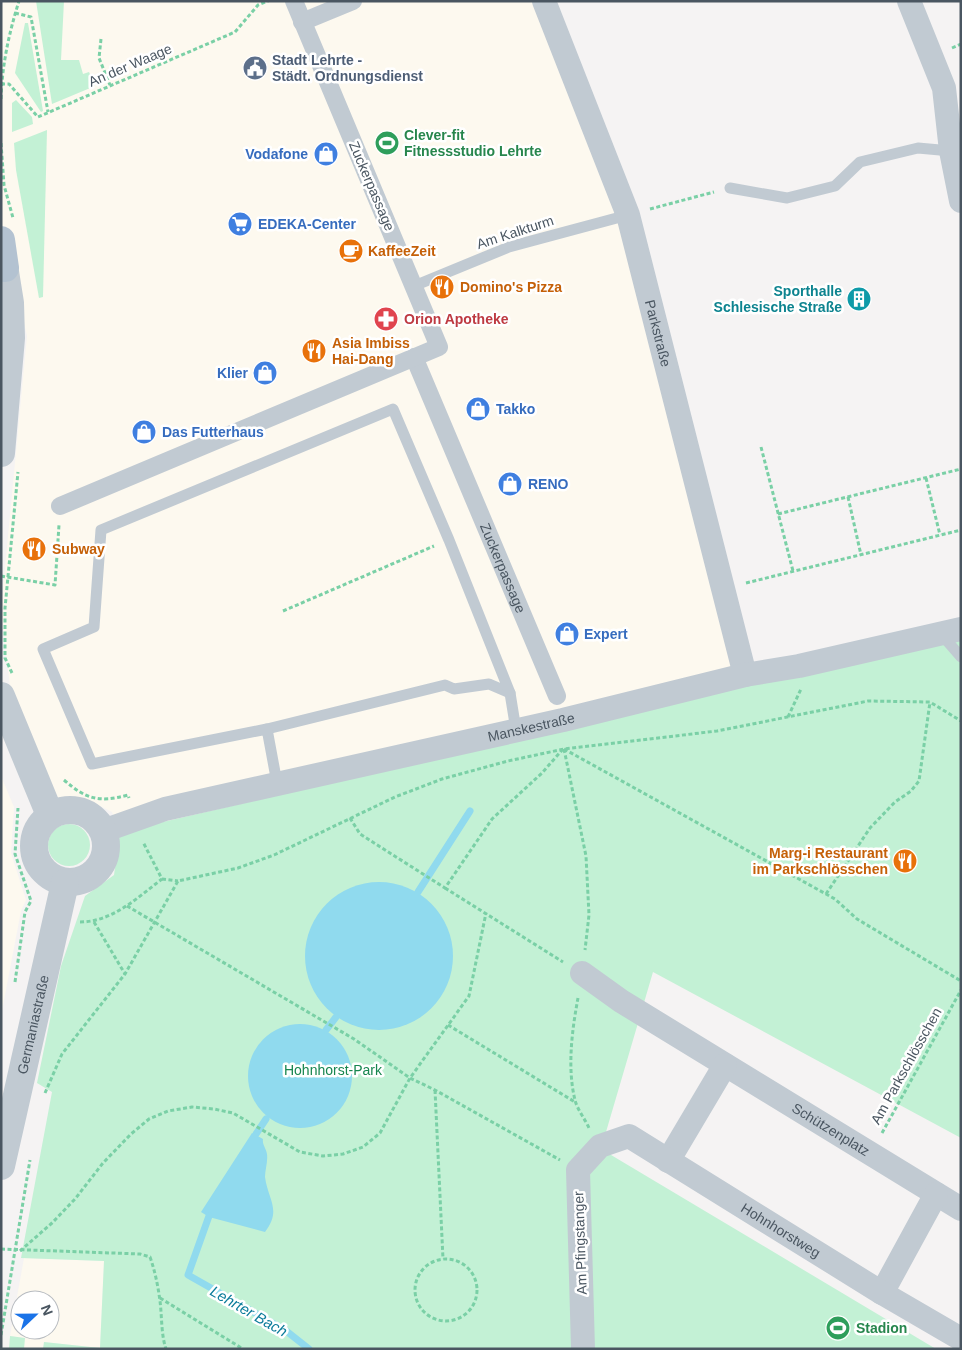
<svg xmlns="http://www.w3.org/2000/svg" width="962" height="1350" font-family="Helvetica,sans-serif">
<rect width="100%" height="100%" fill="#f5f3f3"/>
<g fill="#fdf9ef" fill-rule="evenodd">
<path d="M3,1H552L629,204L737,688L120,832L112,812L98,805L78,800L54,797L12,703L1,610L27,336L1,221V9Z"/>
<path d="M1,776L14,807L11,853L26,900L21,911L1,1016Z"/>
<path d="M24,1258L104,1261L100,1348L44,1342L43,1349H24V1338L10,1336ZM20,1300H50V1330H20Z"/>
</g>
<g fill="#c3f1d5">
<path d="M36,1H64L61,60H79L83,74L89,72L95,86L52,104Z"/>
<path d="M25,23H28L43,111L41,112L15,73Z"/>
<path d="M16,100L32,117L33,124L12,132V103Z"/>
<path d="M47,130L43,297L39,298L16,170L14,143Z"/>
<path d="M961,636V1138L653,972L601,1149L936,1349H43L44,1342L100,1348L104,1261L21,1258L52,1092L37,1083L61,966L85,896L114,875L120,832Z"/>
<circle cx="69" cy="845" r="21"/>
<path d="M10,1336L25,1338L24,1349H9Z"/>
</g>
<g fill="#90daee">
<circle cx="379" cy="956" r="74"/>
<circle cx="300" cy="1076" r="52"/>
<path d="M252,1133L263,1139C262,1145 266,1148 267,1154C268,1162 265,1170 265,1177C268,1200 282,1210 265,1232L209,1217L201,1212Z"/>
</g>
<g fill="none" stroke-linecap="round" stroke-linejoin="round">
<g stroke="#90daee" stroke-width="7">
<path d="M418,892L470,811"/>
<path d="M326,1030L336,1017"/>
<path d="M256,1134L266,1119"/>
<path d="M209,1216L188,1275L285,1330L309,1349"/>
</g>
<g stroke="#7ad0a6" stroke-width="3" stroke-dasharray="4 2.5" stroke-linecap="butt">
<path d="M15,13L31,17L48,112"/>
<path d="M101,39L99,58L110,85"/>
<path d="M952,48L961,44"/>
<path d="M1,84H9L38,117L235,32L258,5L268,1"/>
<path d="M1,99C2,65 9,33 19,1"/>
<path d="M1,143L4,185L13,218"/>
<path d="M650,209L714,192"/>
<path d="M761,447L793,571"/>
<path d="M926,478L940,535"/>
<path d="M848,497L861,555"/>
<path d="M778,514L961,469"/>
<path d="M1,576L55,585L59,525"/>
<path d="M746,583L961,530"/>
<path d="M283,611L434,546"/>
<path d="M12,673L5,658V608L18,472"/>
<path d="M788,717L801,689"/>
<path d="M564,749L835,899L857,919L961,981"/>
<path d="M564,749L586,856L589,915L585,950"/>
<path d="M64,780C86,799 99,803 128,795L129,798"/>
<path d="M350,818L360,834L445,888L492,819L542,773L563,749"/>
<path d="M162,879L178,881"/>
<path d="M445,888L563,962"/>
<path d="M826,894L870,828L895,802L911,791L919,781L930,702"/>
<path d="M127,906L354,1039L410,1078L435,1090L560,1160"/>
<path d="M80,922C112,922 137,898 162,879L143,842"/>
<path d="M94,922L125,974"/>
<path d="M15,982L25,912L31,901L15,854L18,808"/>
<path d="M578,998C572,1030 567,1068 575,1100C577,1109 585,1119 589,1128"/>
<path d="M448,1025L575,1102"/>
<path d="M435,1090L443,1259"/>
<path d="M45,1093L62,1054L125,974L178,881L238,868L274,855L395,797L442,779L508,761L564,749L717,731L868,701L930,702L961,721"/>
<path d="M882,1133L961,990"/>
<path d="M1,1249L140,1254L150,1257C155,1271 158,1286 160,1301C162,1317 161,1334 166,1349"/>
<path d="M20,1251L52,1223L75,1199L103,1163L131,1134L149,1119L168,1111L192,1107L214,1109L233,1113L300,1152L323,1156L343,1154L363,1147L380,1133L410,1078L469,996L486,913"/>
<circle cx="446" cy="1290" r="31"/>
<path d="M160,1298L243,1349"/>
<path d="M1,1335L30,1160"/>
</g>
<g stroke="#c1cad2" stroke-width="11">
<path d="M730,188L787,198L835,186L860,162L918,148L951,151"/>
<path d="M414,286L509,247L628,215"/>
<path d="M941,634L961,657"/>
<path d="M267,729L445,685L454,689L489,684L510,693"/>
<path d="M277,783L267,729L92,764L43,649L94,627L101,530L393,409L449,540L510,693L516,730"/>
</g>
<g stroke="#c1cad2" stroke-width="18">
<path d="M302,22L353,1"/>
<path id="s1" d="M414,357L557,696"/>
<path d="M60,506L439,347L294,1"/>
</g>
<g stroke="#c1cad2" stroke-width="24">
<path id="s2" d="M544,1L628,215L745,675"/>
<path d="M909,1L944,88L951,151L961,201"/>
<path id="s3" d="M103,831L165,809L563,720L745,675L799,666L961,629"/>
<path id="s4" d="M582,973L621,1001L961,1209"/>
<path d="M668,1161L725,1065"/>
<path d="M882,1293L936,1194"/>
<path id="s5" d="M583,1349L578,1170L600,1146L629,1136L882,1293L961,1339"/>
</g>
<g stroke="#c1cad2" stroke-width="28">
<path d="M1,247L10,303L11,338L1,453"/>
<path d="M1,696L50,815"/>
<circle cx="70" cy="846" r="36"/>
<path id="s6" d="M1,1166L65,883"/>
</g>
<path stroke="#b3c2d1" stroke-width="28" d="M1,240L5,268"/>
</g>
<defs>
<symbol id="civic-disc" viewBox="-11 -11 22 22"><circle r="9.5" fill="#5c6f8a" stroke="#fff"/><path d="M-.6-6.5H3V-4.5H.6V-3L4-1V1h2V6H-6V1h2V-1L-.6-3ZM-1.2 2.5V6h2.4V2.5Z" fill="#fff"/></symbol>
<symbol id="stadium-disc" viewBox="-11 -11 22 22"><circle r="9.5" fill="#2e9e5b" stroke="#fff"/><path d="M0-5a6.5 5 0 1 0 0 10a6.5 5 0 1 0 0-10ZM-3.5-1.8h7v3.6h-7Z" fill="#fff"/></symbol>
<symbol id="shop-disc" viewBox="-11 -11 22 22"><circle r="9.5" fill="#3f7fe0" stroke="#fff"/><path d="M-5-2.5h2.3a2.7 3.5 0 0 1 5.4 0H5L5.5 6h-11ZM-1.5-2.5h3a1.5 2.3 0 0 0-3 0Z" fill="#fff"/></symbol>
<symbol id="supermarket-disc" viewBox="-11 -11 22 22"><circle r="9.5" fill="#3f7fe0" stroke="#fff"/><path d="M-6-5.5h2.5l.6 2H6L4.5 2H-2.5L-4.4-4H-6ZM-1.5 3.2a1.3 1.3 0 1 0 .1 0ZM3 3.2a1.3 1.3 0 1 0 .1 0Z" fill="#fff"/></symbol>
<symbol id="cafe-disc" viewBox="-11 -11 22 22"><circle r="9.5" fill="#e8710a" stroke="#fff"/><path d="M-5.5-4.5H6V0H3Q3 3.5 0 3.5H-2.5Q-5.5 3.5-5.5 0ZM3-3.2v2h1.7v-2ZM-6 4.5H4V6H-6Z" fill="#fff"/></symbol>
<symbol id="restaurant-disc" viewBox="-11 -11 22 22"><circle r="9.5" fill="#e8710a" stroke="#fff"/><path d="M-5-6h1v4h1v-4h1v4h1v-4h1v5L-1.5 .5V6h-2V.5L-5-1ZM5-6V6H3V1.5H1.5Q1.5-4 5-6Z" fill="#fff"/></symbol>
<symbol id="building-disc" viewBox="-11 -11 22 22"><circle r="9.5" fill="#0f9aa8" stroke="#fff"/><path d="M-4-6H4V6H1V3H-1V6H-4ZM-2.5-4.3h1.7v1.8h-1.7ZM.8-4.3h1.7v1.8H.8ZM-2.5-1h1.7V.8h-1.7ZM.8-1h1.7V.8H.8Z" fill="#fff"/></symbol>
<symbol id="pharmacy-disc" viewBox="-11 -11 22 22"><circle r="9.5" fill="#e0444e" stroke="#fff"/><path d="M-2-6h4v4h4v4h-4v4h-4v-4h-4v-4h4Z" fill="#fff"/></symbol>
</defs>
<g fill-rule="evenodd">
<use href="#civic-disc" x="241" y="54" width="28" height="28"/>
<use href="#stadium-disc" x="373" y="129" width="28" height="28"/>
<use href="#shop-disc" x="312" y="140" width="28" height="28"/>
<use href="#supermarket-disc" x="226" y="210" width="28" height="28"/>
<use href="#cafe-disc" x="337" y="237" width="28" height="28"/>
<use href="#restaurant-disc" x="428" y="273" width="28" height="28"/>
<use href="#building-disc" x="845" y="285" width="28" height="28"/>
<use href="#pharmacy-disc" x="372" y="305" width="28" height="28"/>
<use href="#restaurant-disc" x="300" y="337" width="28" height="28"/>
<use href="#shop-disc" x="251" y="359" width="28" height="28"/>
<use href="#shop-disc" x="464" y="395" width="28" height="28"/>
<use href="#shop-disc" x="130" y="418" width="28" height="28"/>
<use href="#shop-disc" x="496" y="470" width="28" height="28"/>
<use href="#restaurant-disc" x="20" y="535" width="28" height="28"/>
<use href="#shop-disc" x="553" y="620" width="28" height="28"/>
<use href="#restaurant-disc" x="891" y="847" width="28" height="28"/>
<use href="#stadium-disc" x="824" y="1314" width="28" height="28"/>
</g>
<g text-anchor="middle" dominant-baseline="central" stroke-width="5" stroke-linejoin="round" paint-order="stroke">
<g font-size="14" font-weight="bold" fill="#4e5e75" stroke="#fff" text-anchor="start">
<text x="272" y="60">Stadt Lehrte -<tspan x="272" dy="16">Städt. Ordnungsdienst</tspan></text>
</g>
<g font-size="14" fill="#4a5661" stroke="#fff">
<text transform="translate(130 65) rotate(-23)">An der Waage</text>
<text transform="translate(372 186) rotate(67)">Zuckerpassage</text>
<text transform="translate(515 232) rotate(-18)">Am Kalkturm</text>
<text stroke="none"><textPath href="#s2" startOffset="352">Parkstraße</textPath></text>
<text stroke="none"><textPath href="#s1" startOffset="229">Zuckerpassage</textPath></text>
<text stroke="none"><textPath href="#s3" startOffset="441">Manskestraße</textPath></text>
<text stroke="none"><textPath href="#s6" startOffset="145">Germaniastraße</textPath></text>
<text transform="translate(906 1066) rotate(-61)">Am Parkschlösschen</text>
<text stroke="none"><textPath href="#s4" startOffset="294">Schützenplatz</textPath></text>
<text stroke="none"><textPath href="#s5" startOffset="421">Hohnhorstweg</textPath></text>
<text transform="translate(580 1243) rotate(-92)">Am Pfingstanger</text>
</g>
<g font-size="14" font-weight="bold" fill="#27864d" stroke="#fff" text-anchor="start">
<text x="404" y="135">Clever-fit<tspan x="404" dy="16">Fitnessstudio Lehrte</tspan></text>
<text x="856" y="1328">Stadion</text>
</g>
<g font-size="14" font-weight="bold" fill="#366cbe" stroke="#fff" text-anchor="start">
<text x="308" y="154" text-anchor="end">Vodafone</text>
<text x="258" y="224">EDEKA-Center</text>
<text x="248" y="373" text-anchor="end">Klier</text>
<text x="496" y="409">Takko</text>
<text x="162" y="432">Das Futterhaus</text>
<text x="528" y="484">RENO</text>
<text x="584" y="634">Expert</text>
</g>
<g font-size="14" font-weight="bold" fill="#c56008" stroke="#fff" text-anchor="start">
<text x="368" y="251">KaffeeZeit</text>
<text x="460" y="287">Domino's Pizza</text>
<text x="332" y="343">Asia Imbiss<tspan x="332" dy="16">Hai-Dang</tspan></text>
<text x="52" y="549">Subway</text>
<text x="888" y="853" text-anchor="end">Marg-i Restaurant<tspan x="888" dy="16">im Parkschlösschen</tspan></text>
</g>
<g font-size="14" font-weight="bold" fill="#0d838f" stroke="#fff" text-anchor="end">
<text x="842" y="291">Sporthalle<tspan x="842" dy="16">Schlesische Straße</tspan></text>
</g>
<g font-size="14" font-weight="bold" fill="#be3a42" stroke="#fff" text-anchor="start">
<text x="404" y="319">Orion Apotheke</text>
</g>
<g font-size="14" fill="#17864f" stroke="#fff">
<text x="333" y="1070">Hohnhorst-Park</text>
</g>
<g font-size="15" font-style="italic" fill="#0c7c9b" stroke="#fff">
<text transform="translate(249 1311) rotate(30)">Lehrter Bach</text>
</g>
</g>
<rect width="962" height="1350" fill="none" stroke="#4a5661" stroke-width="5"/>
<g transform="translate(35 1315) rotate(68)"><circle r="24" fill="#ffffff" stroke="#b7bbc0"/>
<path d="M0-4L9 19L0 12L-9 19Z" fill="#1a73e8"/>
<text y="-8" font-size="14" font-weight="bold" text-anchor="middle" fill="#4a5661">N</text>
</g>
</svg>
